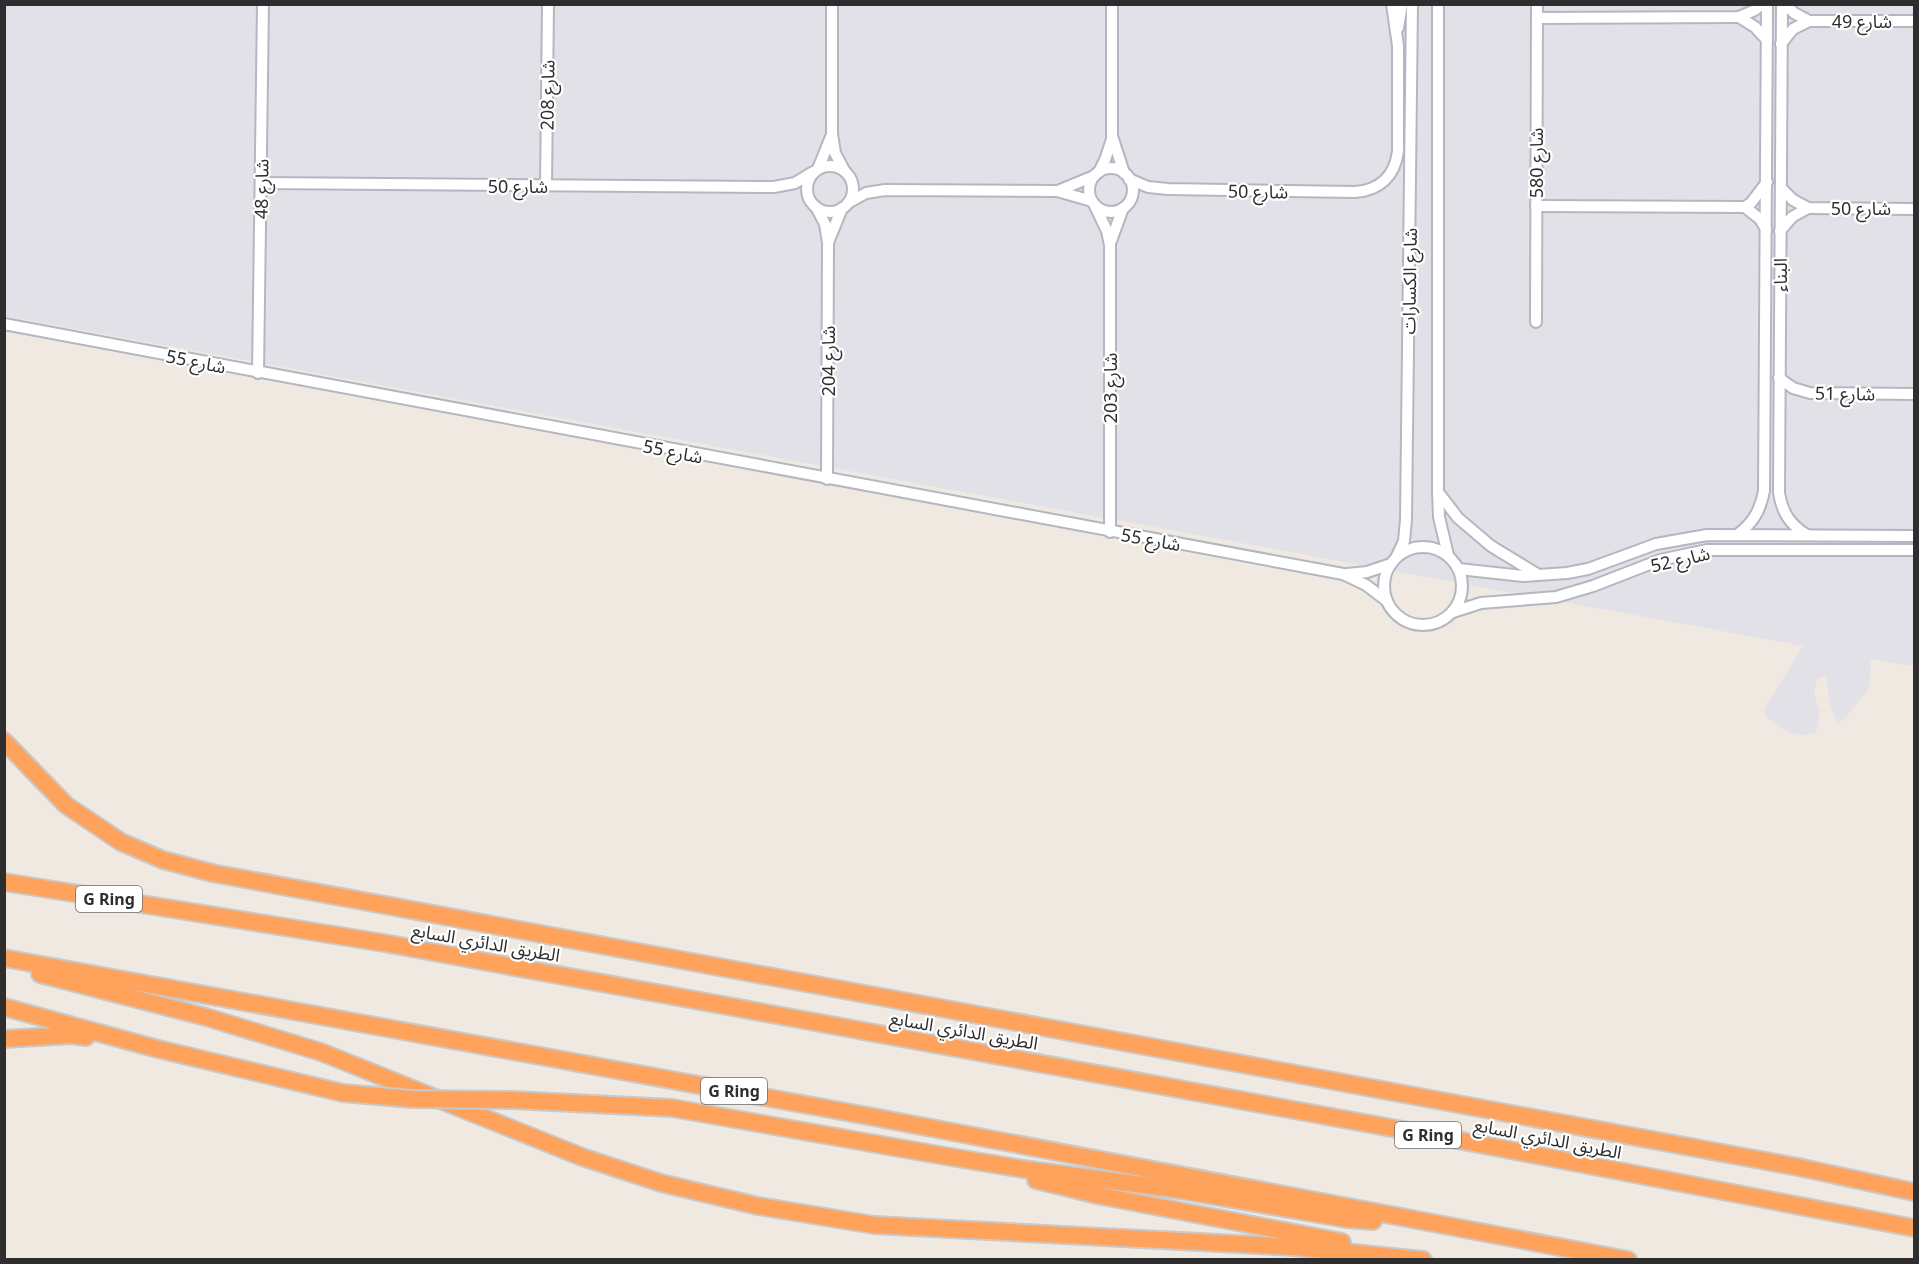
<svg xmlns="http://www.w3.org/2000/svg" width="1919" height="1264" font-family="'Noto Sans','Noto Sans Arabic',sans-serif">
<rect width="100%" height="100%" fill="#efe9e1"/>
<path fill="#e3e1e8" d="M4,5H1914V666L1871,659L1869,688L1847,716L1837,723L1830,704L1826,675L1817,679L1814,693L1820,713L1816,732L1804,735L1791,733L1777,726L1764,714L1766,706L1803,646L5,316Z"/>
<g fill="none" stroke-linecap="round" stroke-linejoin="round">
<defs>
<g id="minor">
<path d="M832,4V134L835,153L844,170"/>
<path d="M1112,4V136L1124,173"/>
<path d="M1438,4V492L1439,517L1448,555"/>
<path d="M1782,4L1779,493C1782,512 1790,525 1807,535"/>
<path d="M1785,4L1794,13L1809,21H1914"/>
<path d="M1739,17L1755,27L1767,40"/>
<path d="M1537,18L1739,17L1755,10L1762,4"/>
<path d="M1398,28L1402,4"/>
<path d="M1781,44L1793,29L1809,21"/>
<circle cx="830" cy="189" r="23"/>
<circle cx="1111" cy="190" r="22"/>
<path d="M818,169L831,137"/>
<path d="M1099,172L1105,160L1112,139"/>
<path d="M1129,179L1148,187L1168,189L1355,192C1380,190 1395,176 1398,151V46L1392,4"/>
<path d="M261,183L774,187L795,183L813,172"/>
<path d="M546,186L548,4"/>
<path d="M1781,188L1793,200L1808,208L1914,209"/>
<path d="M1060,190L1094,176"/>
<path d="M848,203L866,193L885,190L1057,191L1092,201"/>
<path d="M1095,206L1107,231L1110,245V532"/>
<path d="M1536,206L1745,207L1760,219L1766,229"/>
<path d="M816,207L825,224L828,243L827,479"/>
<path d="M1745,207L1751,203L1767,182"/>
<path d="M1780,231L1792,217L1808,208"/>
<path d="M829,240L842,208"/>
<path d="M1111,241L1123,208"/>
<path d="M1536,322L1537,4"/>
<path d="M4,324L1343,574L1366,585L1387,601"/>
<path d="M258,373L263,4"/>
<path d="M1779,378L1793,388L1810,393L1914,394"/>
<path d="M1438,492L1458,518L1491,546L1537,574"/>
<path d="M1737,535C1753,523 1760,511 1764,491L1767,4"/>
<circle cx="1423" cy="586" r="39"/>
<path d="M1397,556L1404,541L1406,520L1412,4"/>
<path d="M1459,569L1523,576L1567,573L1588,569L1656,544L1707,535L1914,536"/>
<path d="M1347,574L1367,572L1391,564"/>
<path d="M1453,612L1481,603L1556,597L1593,586L1660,560L1707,550H1914"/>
</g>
<g id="highway">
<path d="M4,741L66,805L121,842L163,860L212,873L1798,1167L1914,1192"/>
<path d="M4,882L384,943L1479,1144L1914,1228"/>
<path d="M4,958L868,1116L1628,1260"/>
<path d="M40,974L206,1017L321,1052L582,1157L661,1183L758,1206L874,1225L1294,1247L1423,1260"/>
<path d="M4,1007L158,1049L343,1093"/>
<path d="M4,1039L71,1035L86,1037"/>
<path d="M513,1100L672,1108L939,1155L1023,1169L1180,1190L1347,1219L1373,1221"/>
<path d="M1036,1180L1097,1195L1342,1242"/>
</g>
</defs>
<use href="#minor" stroke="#b4b7c1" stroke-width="14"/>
<use href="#highway" stroke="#c9c9c9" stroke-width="20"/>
<use href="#minor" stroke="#fff" stroke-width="10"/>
<use href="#highway" stroke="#ffa35c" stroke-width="16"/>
<defs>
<path id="highway-bridge" d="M343,1093L412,1099L513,1100"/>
</defs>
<use href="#highway-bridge" stroke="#c9c9c9" stroke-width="20" stroke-linecap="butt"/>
<use href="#highway-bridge" stroke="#ffa35c" stroke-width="16"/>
</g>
<g text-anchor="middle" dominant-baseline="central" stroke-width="4.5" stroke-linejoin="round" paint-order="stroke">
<g fill="#fff" stroke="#6d6d6d" stroke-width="1.5">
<rect x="76" y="886" width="66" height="26" rx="4.5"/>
<rect x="701" y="1078" width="66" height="26" rx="4.5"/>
<rect x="1395" y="1122" width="66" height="26" rx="4.5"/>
</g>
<g font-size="16" font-weight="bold" fill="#2e2e2e">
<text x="109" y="899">G Ring</text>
<text x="734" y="1091">G Ring</text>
<text x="1428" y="1135">G Ring</text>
</g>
<g font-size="18" fill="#2e2e2e" stroke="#fff">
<text x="1862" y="21">شارع 49</text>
<text transform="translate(547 95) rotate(-89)">شارع 208</text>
<text transform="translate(1536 163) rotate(-90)">شارع 580</text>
<text x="518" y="186">شارع 50</text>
<text transform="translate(261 189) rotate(-89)">شارع 48</text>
<text transform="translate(1258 191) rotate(1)">شارع 50</text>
<text x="1861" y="208">شارع 50</text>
<text transform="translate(1780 275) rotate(-90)">البناء</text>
<text transform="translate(1409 281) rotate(-89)">شارع الكسارات</text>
<text transform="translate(196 361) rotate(11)">شارع 55</text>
<text transform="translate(828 361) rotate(-90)">شارع 204</text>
<text transform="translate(1110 388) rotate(-90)">شارع 203</text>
<text transform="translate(1845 393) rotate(1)">شارع 51</text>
<text transform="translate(673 451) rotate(11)">شارع 55</text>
<text transform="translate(1151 539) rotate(10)">شارع 55</text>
<text transform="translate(1680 559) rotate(-13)">شارع 52</text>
<text transform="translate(486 942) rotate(10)">الطريق الدائري السابع</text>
<text transform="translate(964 1030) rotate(10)">الطريق الدائري السابع</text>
<text transform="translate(1548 1138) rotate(11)">الطريق الدائري السابع</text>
</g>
</g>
<rect width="1919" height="1264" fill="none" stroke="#2e2e2e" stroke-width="12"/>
</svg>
